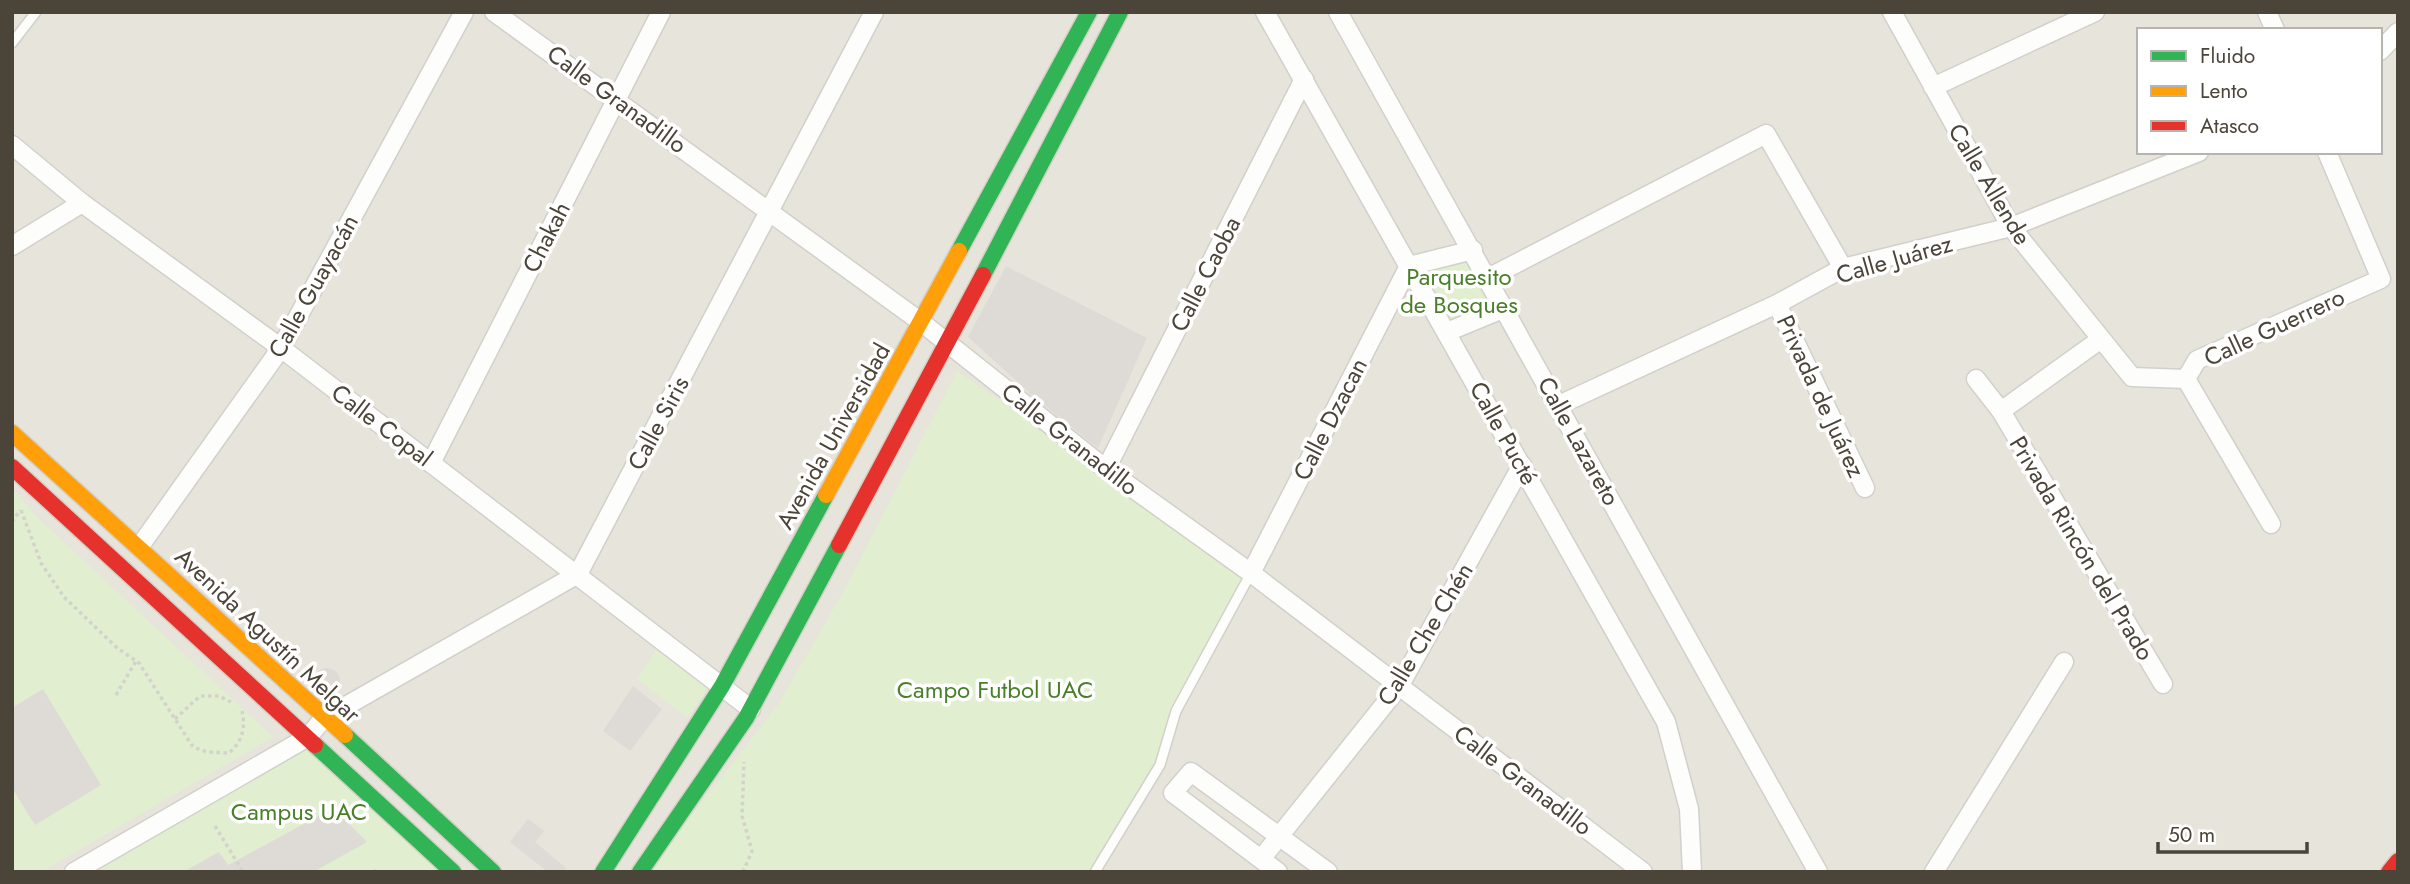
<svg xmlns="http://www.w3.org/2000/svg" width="2410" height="884" font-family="Jost,sans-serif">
<rect width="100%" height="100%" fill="#f4f2ee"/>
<path fill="#e7e4dc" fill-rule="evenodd" d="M12,12H2398V872H12ZM2139,30H2380V152H2139Z"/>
<g fill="#e1eecf">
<path d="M1471,255L1501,307L1448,328L1414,267Z"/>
<path d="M957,371L1251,573L1176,711L1160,765L1095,872H647L778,705L846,587Z"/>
<path d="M12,488L39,519L273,737L41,872H12Z"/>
<path d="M656,650L708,689L687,718L637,679Z"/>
<path d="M308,737L458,872H73Z"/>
</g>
<g fill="#dedbd6">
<path d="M1006,266L1147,338L1098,448L1035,398L968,337Z"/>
<circle cx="327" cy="681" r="13"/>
<path d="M633,686L662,709L630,751L603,731Z"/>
<path d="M43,689L101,785L35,825L12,788V708Z"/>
<path d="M333,808L367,842L313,872H183L219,852L228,865Z"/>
<path d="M528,819L544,831L535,842L566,868L563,872H548L510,842Z"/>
</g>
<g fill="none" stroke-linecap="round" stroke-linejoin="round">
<defs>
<g id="lane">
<path d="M12,43L36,12"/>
<path d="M1095,872L1160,765L1176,711L1251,573"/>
</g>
<g id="street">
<path d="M494,12L921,322L1106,469L1251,573L1643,872"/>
<path d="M1265,12L1666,722L1689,809L1692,872"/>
<path d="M1338,12L1818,872"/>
<path d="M1892,12L2011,227L2132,377L2186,379L2197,360L2381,279L2327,152"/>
<path d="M2267,12L2275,30"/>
<path d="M2380,51L2398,32"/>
<path d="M1933,87L2095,12"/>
<path d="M12,145L82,203L281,348L751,709"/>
<path d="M12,246L82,203"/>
<path d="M1488,278L1766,134L1843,268"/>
<path d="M1777,304L1865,488"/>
<path d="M1447,332L1505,308"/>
<path d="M1976,379L2001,411L2163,684"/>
<path d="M2186,379L2271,524"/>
<path d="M1559,405L1777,304L1843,268L2011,227L2199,152"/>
<path d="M2001,411L2101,339"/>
<path d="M431,463L661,12"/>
<path d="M1106,469L1304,79"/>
<path d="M140,546L281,348L464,12"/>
<path d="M1251,573L1409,266L1473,250"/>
<path d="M1261,859L1400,685L1522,465"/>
<path d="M74,872L308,737L323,719L578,574L874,12"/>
<path d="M1278,872L1173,793L1191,772L1328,872"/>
<path d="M1934,872L2064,662"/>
</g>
<g id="fast">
<path d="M959,251L1089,12"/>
<path d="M983,275L1120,12"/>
<path d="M345,735L493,872"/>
<path d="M315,745L453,872"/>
<path d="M603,872L722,686L826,495"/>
<path d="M640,872L746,718L839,545"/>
</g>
<g id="slow">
<path d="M12,433L345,735"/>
<path d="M826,495L959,251"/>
</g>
<g id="jam">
<path d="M12,467L315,745"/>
<path d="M839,545L983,275"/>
<path d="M2389,872L2398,861"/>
</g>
</defs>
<use href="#lane" stroke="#d2d0cb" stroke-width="12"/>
<use href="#street" stroke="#d2d0cb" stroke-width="21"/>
<use href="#fast" stroke="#d3cfc5" stroke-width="19"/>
<use href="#slow" stroke="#d3cfc5" stroke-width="19"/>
<use href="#jam" stroke="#d3cfc5" stroke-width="19"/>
<g stroke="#d3d2cc" stroke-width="3.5" stroke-dasharray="3.5 3.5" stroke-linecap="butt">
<path d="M21,510L41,563L64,597L116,647L139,663L193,747L207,752L229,753C242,742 246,728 242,711"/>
<path d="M12,522L20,510"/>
<path d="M116,695L136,661"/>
<path d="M175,719L200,696H219L231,702"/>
<path d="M215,826L243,872"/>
<path d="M373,872L378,869"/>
<path d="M743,872L752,851L742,816L744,762"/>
</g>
<use href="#lane" stroke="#fdfdfc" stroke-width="9"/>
<use href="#street" stroke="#fdfdfc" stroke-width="18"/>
<use href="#fast" stroke="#30b455" stroke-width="16"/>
<use href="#slow" stroke="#ff9f0a" stroke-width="16"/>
<use href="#jam" stroke="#e5322d" stroke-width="16"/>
</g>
<g text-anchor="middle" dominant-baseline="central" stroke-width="7" stroke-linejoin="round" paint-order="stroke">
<g font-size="24" fill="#4b4439" stroke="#fff">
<text transform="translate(617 99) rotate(36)">Calle Granadillo</text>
<text transform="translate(1990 184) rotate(59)">Calle Allende</text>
<text transform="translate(546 237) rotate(-63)">Chakah</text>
<text transform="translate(1894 259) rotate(-16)">Calle Juárez</text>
<text transform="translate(1205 274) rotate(-63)">Calle Caoba</text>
<text transform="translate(313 286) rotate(-61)">Calle Guayacán</text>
<text transform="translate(2274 327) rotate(-25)">Calle Guerrero</text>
<text transform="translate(1821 396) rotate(65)">Privada de Juárez</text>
<text transform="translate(1330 419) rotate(-63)">Calle Dzacan</text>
<text transform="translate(658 423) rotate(-62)">Calle Siris</text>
<text transform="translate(382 425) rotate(37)">Calle Copal</text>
<text transform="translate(1504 433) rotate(61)">Calle Pucté</text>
<text transform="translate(833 436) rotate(-61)">Avenida Universidad</text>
<text transform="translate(1070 439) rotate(38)">Calle Granadillo</text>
<text transform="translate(1579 441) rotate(61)">Calle Lazareto</text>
<text transform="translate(2082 548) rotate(59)">Privada Rincón del Prado</text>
<text transform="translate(1425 634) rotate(-59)">Calle Che Chén</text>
<text transform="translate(268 635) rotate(43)">Avenida Agustín Melgar</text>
<text transform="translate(1523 780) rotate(37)">Calle Granadillo</text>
</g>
<g font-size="24" fill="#4a7f2a" stroke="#fff">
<text x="1459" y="276">Parquesito<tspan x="1459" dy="28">de Bosques</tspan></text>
<text x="995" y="689">Campo Futbol UAC</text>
<text x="299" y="811">Campus UAC</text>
</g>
</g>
<rect width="2410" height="884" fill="none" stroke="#4b4439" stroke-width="28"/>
<rect x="2137" y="28" width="245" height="126" fill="#ffffff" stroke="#b7b4b0" stroke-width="2"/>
<rect x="2151" y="51" width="35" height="10" fill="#30b455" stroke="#b7b4b0" stroke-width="2"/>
<text x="2200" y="63" font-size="21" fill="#4b4439">Fluido</text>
<rect x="2151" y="86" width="35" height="10" fill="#ff9f0a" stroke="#b7b4b0" stroke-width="2"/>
<text x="2200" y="98" font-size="21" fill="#4b4439">Lento</text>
<rect x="2151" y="121" width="35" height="10" fill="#e5322d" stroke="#b7b4b0" stroke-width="2"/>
<text x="2200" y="133" font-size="21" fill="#4b4439">Atasco</text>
<path d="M2158 842v10h149v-10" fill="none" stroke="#4b4439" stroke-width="3.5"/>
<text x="2168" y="842" font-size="21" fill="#4b4439" stroke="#ffffff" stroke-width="5" paint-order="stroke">50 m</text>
</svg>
